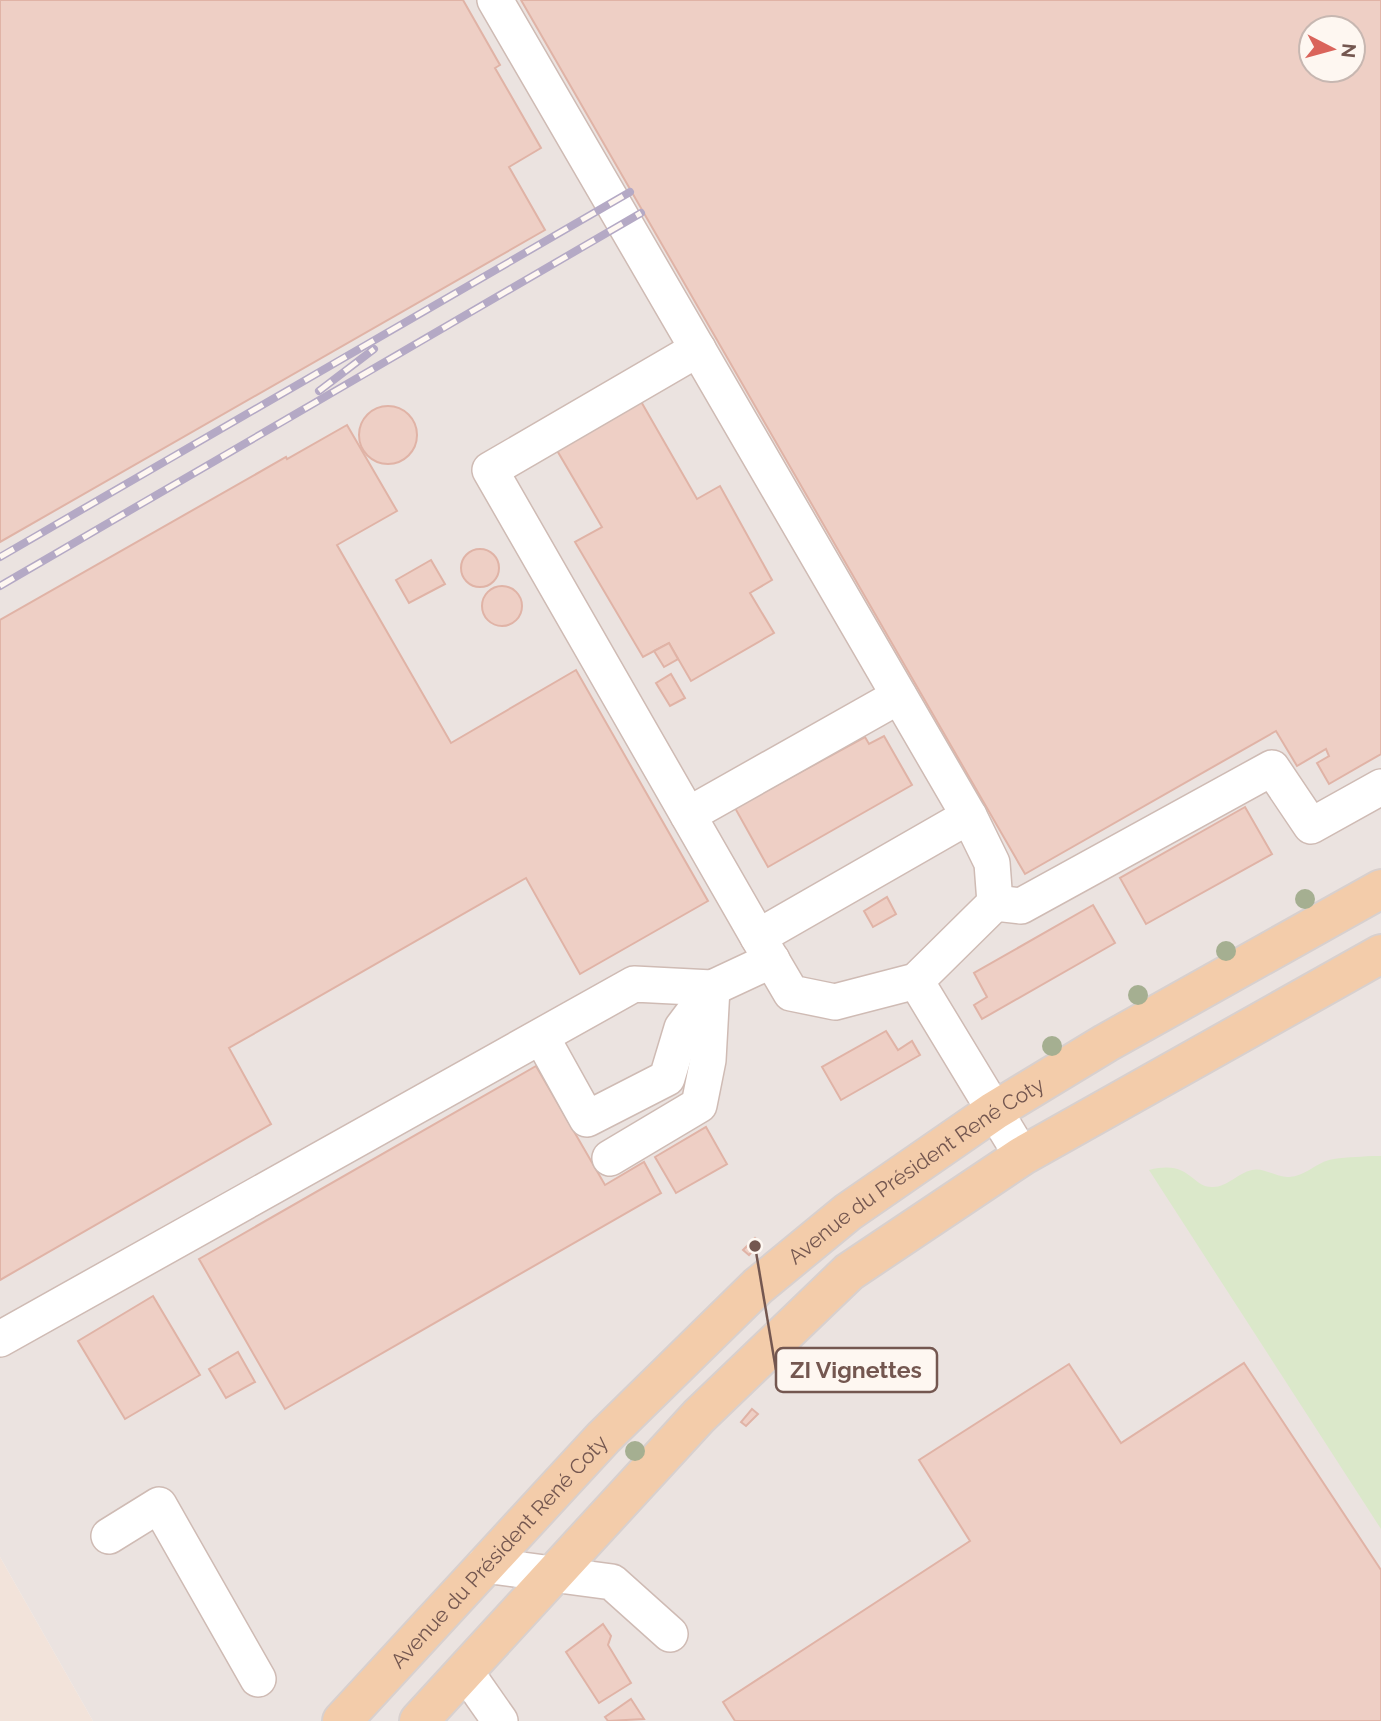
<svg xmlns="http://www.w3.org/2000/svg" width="1381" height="1721" font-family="Raleway,sans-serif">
<rect width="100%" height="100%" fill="#fbf2eb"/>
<path fill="#f2e3da" d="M0,1557L93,1721H0Z"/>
<path fill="#ebe3e0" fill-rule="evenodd" d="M0,0H1381V1721H93L0,1557ZM1311,28H1353V70H1311Z"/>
<path fill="#dbe8ca" d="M1372,1156H1381V1529L1149,1170C1191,1159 1191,1188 1213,1187C1227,1187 1238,1173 1252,1170C1264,1167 1277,1178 1289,1177C1305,1176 1315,1164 1329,1160C1342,1157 1358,1157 1372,1156Z"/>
<g fill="#eecfc5" stroke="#e0b3a6" stroke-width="2" fill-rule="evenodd">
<path d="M0,0H463L500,65L495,68L541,148L509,167L545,230L0,542Z"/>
<path d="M521,0H1381V754L1329,784L1317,763L1329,756L1326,749L1297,766L1276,731L1025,874ZM1311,28H1353V70H1311Z"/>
<path d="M639,398L697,499L720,486L772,580L750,593L774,633L691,681L669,643L643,657L575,542L602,527L555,447Z"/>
<circle cx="388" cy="435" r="29"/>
<path d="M347,425L397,511L337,545L451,743L576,670L708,901L580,974L526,878L229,1048L271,1124L0,1280V620L286,457L287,459Z"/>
<circle cx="480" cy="568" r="19"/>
<path d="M431,560L445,584L409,603L396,580Z"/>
<circle cx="502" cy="606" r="20"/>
<path d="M669,643L678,659L664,667L654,651Z"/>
<path d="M671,674L685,698L670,706L656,683Z"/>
<path d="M884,736L912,785L768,867L735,808L865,737L869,744Z"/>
<path d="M1245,807L1272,854L1146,924L1120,878Z"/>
<path d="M887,897L896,914L873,927L864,911Z"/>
<path d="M1093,905L1115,943L982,1019L974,1005L987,997L974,973Z"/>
<path d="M886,1031L898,1050L912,1041L920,1055L841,1100L822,1067Z"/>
<path d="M536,1066L605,1185L644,1162L661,1193L285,1409L199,1259Z"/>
<path d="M706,1127L727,1164L676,1193L655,1157Z"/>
<path d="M755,1238L760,1243L749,1255L743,1250Z"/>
<path d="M153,1296L200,1375L125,1419L78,1341Z"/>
<path d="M238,1352L255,1382L226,1398L209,1369Z"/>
<path d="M1244,1363L1381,1570V1721H735L723,1702L970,1541L919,1460L1069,1364L1121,1443Z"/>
<path d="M752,1409L758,1414L746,1426L741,1422Z"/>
<path d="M603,1624L611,1636L608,1645L631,1683L599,1703L566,1652Z"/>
<path d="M631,1699L644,1719L608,1721L605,1717Z"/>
</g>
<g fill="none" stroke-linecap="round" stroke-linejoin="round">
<defs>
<g id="minor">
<path d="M495,0L969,816"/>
<path d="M698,349L490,470L758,937"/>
<path d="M688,815L899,696"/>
<path d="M995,903L1021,906L1272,768L1311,826L1381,787"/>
<path d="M916,981L835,1002L791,993L758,937L969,816L992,863L995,903L916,981L1022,1156"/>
<path d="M542,1038L587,1119L667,1078L682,1028L712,988"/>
<path d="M610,1158L699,1105L708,1060L712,988"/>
<path d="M0,1339L634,984L712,988L772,960"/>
<path d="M109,1536L159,1505L258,1679"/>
<path d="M484,1565L612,1582L670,1634"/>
<path d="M465,1671L500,1721"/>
</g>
<g id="major">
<path id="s1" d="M342,1721L603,1438L758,1286L848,1212L994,1111L1106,1043L1381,889"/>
<path d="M419,1721L699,1416L849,1272L1022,1156L1381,954"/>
</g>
</defs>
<use href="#minor" stroke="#cfbbb4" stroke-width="38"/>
<use href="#major" stroke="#d8d0ce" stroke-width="42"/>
<use href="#minor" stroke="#fff" stroke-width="35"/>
<use href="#major" stroke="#f3ccaa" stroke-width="38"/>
<defs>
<g id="rail">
<path d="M319,391L374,349"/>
<path d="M0,557L630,192"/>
<path d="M0,586L641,213"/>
</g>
</defs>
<use href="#rail" stroke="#b4a9c5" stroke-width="8"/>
<use href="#rail" stroke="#fef7f1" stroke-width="5" stroke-dasharray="16" stroke-linecap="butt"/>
</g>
<g fill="#a5af91">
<circle cx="1305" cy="899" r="10"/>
<circle cx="1226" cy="951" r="10"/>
<circle cx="1138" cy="995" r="10"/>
<circle cx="1052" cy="1046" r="10"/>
<circle cx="635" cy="1451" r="10"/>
</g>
<g text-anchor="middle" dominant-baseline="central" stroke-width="5" stroke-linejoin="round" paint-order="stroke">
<g font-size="21" fill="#745750" stroke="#fef7f1">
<text stroke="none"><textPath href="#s1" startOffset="798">Avenue du Président René Coty</textPath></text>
<text stroke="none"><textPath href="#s1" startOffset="231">Avenue du Président René Coty</textPath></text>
</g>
</g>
<path fill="none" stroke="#745750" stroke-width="2.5" d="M755 1246L776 1370"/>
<circle fill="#745750" stroke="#fef7f1" stroke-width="2.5" cx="755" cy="1246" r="7"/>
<rect fill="#fef7f1" stroke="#745750" stroke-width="2.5" x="776" y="1348" width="161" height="44" rx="7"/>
<g font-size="23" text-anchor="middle" font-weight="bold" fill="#745750">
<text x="856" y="1378">ZI Vignettes</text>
</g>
<g transform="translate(1332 49) rotate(96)"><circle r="33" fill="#fef7f1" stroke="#c7b7b1" stroke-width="2"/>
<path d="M0-5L12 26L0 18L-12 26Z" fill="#da645b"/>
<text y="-10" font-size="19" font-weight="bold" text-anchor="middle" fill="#745750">N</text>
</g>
</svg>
